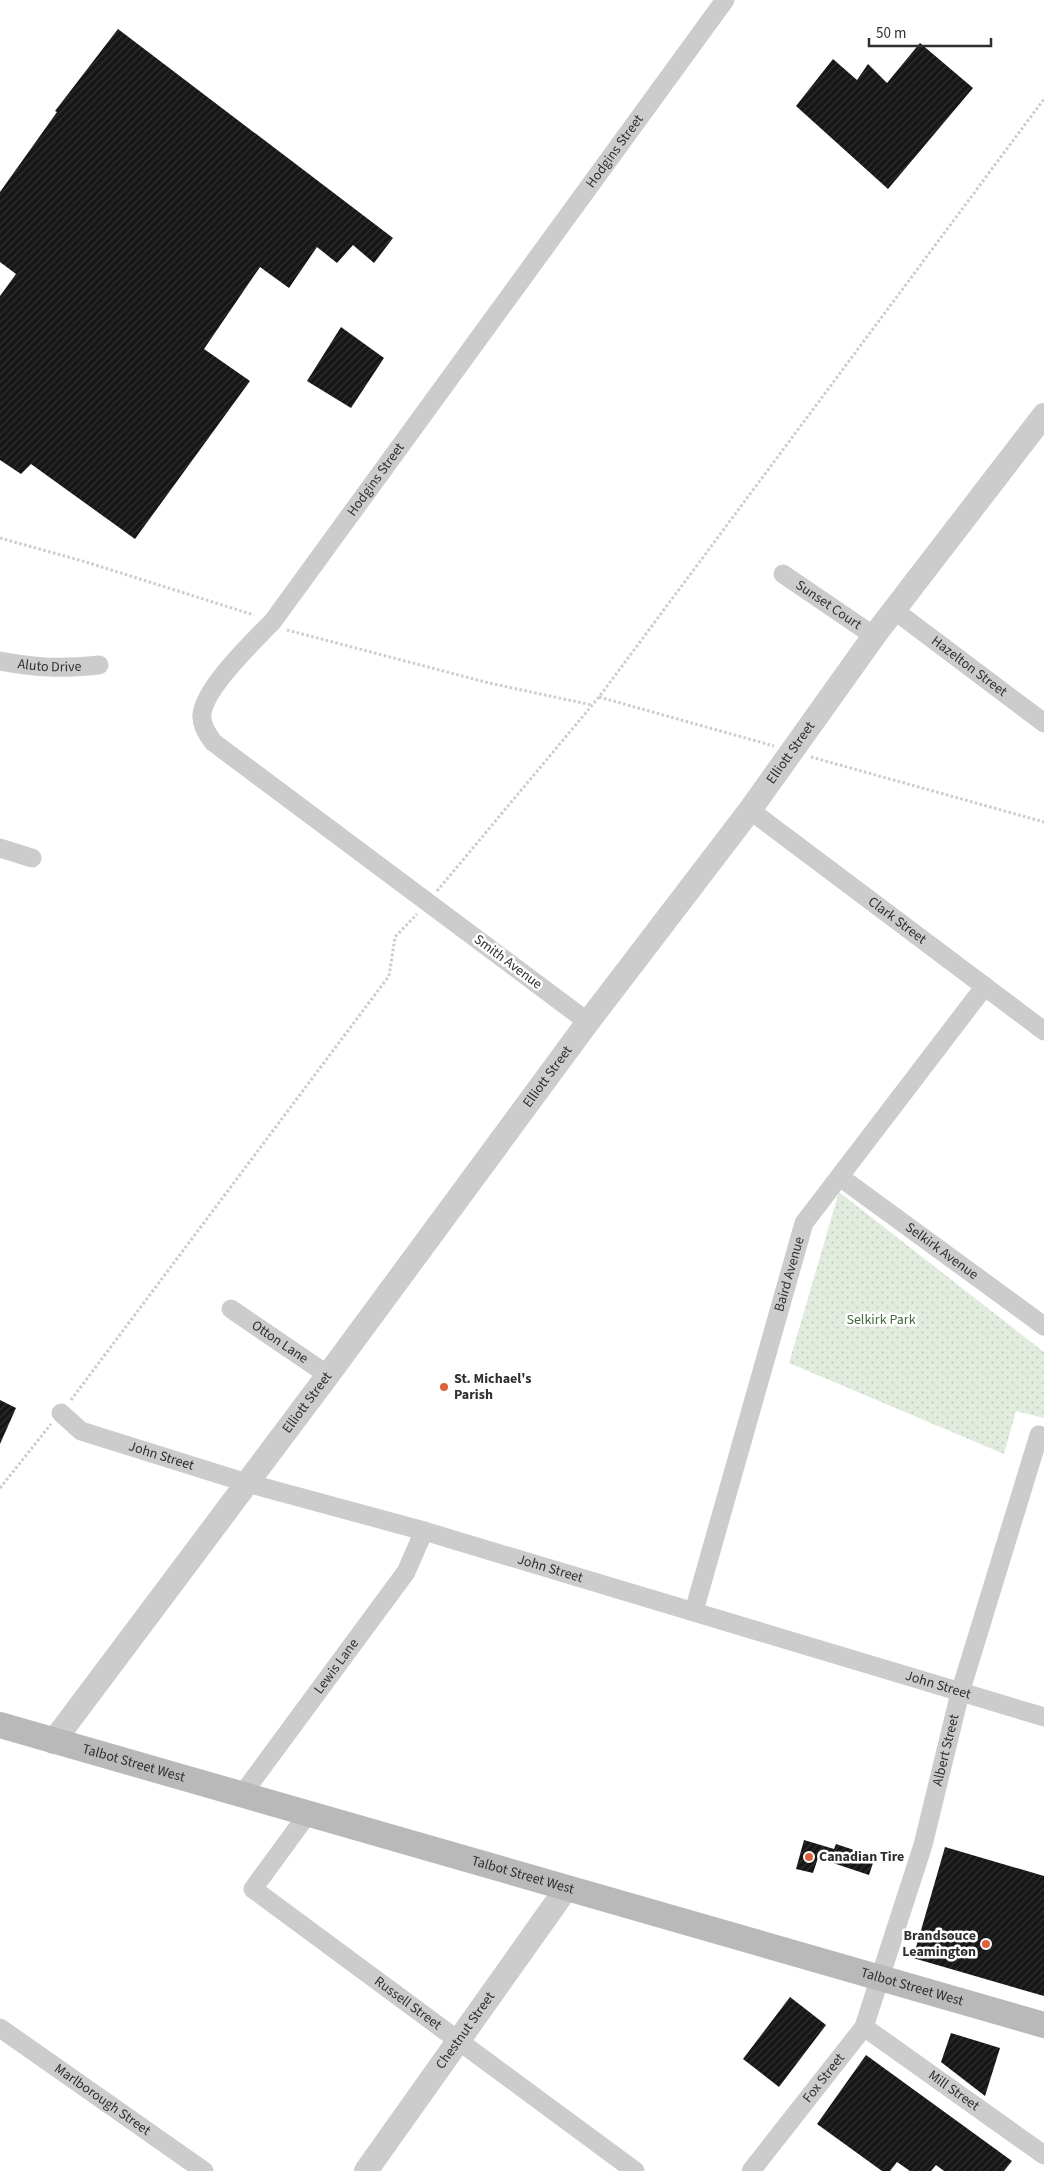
<svg xmlns="http://www.w3.org/2000/svg" width="1044" height="2171" font-family="'Source Sans 3',sans-serif">
<defs>
<pattern id="park-dots" width="8" height="8" patternUnits="userSpaceOnUse" patternTransform="scale(1.25)"><rect width="8" height="8" fill="#e1ecde"/><path d="M2 2h.1M6 6h.1" fill="none" stroke="#c1cbbf" stroke-width="1.8" stroke-linecap="round"/></pattern>
<pattern id="building-hatch" width="6" height="6" patternUnits="userSpaceOnUse" patternTransform="scale(1.25)"><rect width="6" height="6" fill="#161616"/><path d="M-1 1l2-2M0 6l6-6M5 7l2-2" fill="none" stroke="#303030"/></pattern>
</defs>
<rect width="100%" height="100%" fill="#fff"/>
<path fill="url(#park-dots)" d="M839,1192L1044,1352V1418L1016,1411L1004,1454L789,1363Z"/>
<g fill="url(#building-hatch)">
<path d="M118,29L393,238L374,263L353,245L337,263L317,247L289,288L260,267L204,349L250,381L135,539L31,464L21,474L0,460V296L16,274L0,262V192L57,112L55,111Z"/>
<path d="M920,43L973,88L888,189L796,106L833,59L857,80L868,64L887,83Z"/>
<path d="M341,327L384,358L351,408L307,381Z"/>
<path d="M0,1400L16,1408L0,1444Z"/>
<path d="M804,1840L834,1849L836,1844L875,1857L869,1875L818,1858L813,1873L796,1869Z"/>
<path d="M945,1847L1044,1876V1996L913,1958Z"/>
<path d="M790,1997L826,2025L779,2087L743,2059Z"/>
<path d="M951,2033L1000,2048L985,2096L941,2062Z"/>
<path d="M866,2055L1012,2161L1004,2171H944L936,2165L931,2171H910L897,2162L890,2171H882L817,2124Z"/>
</g>
<g fill="none" stroke-linecap="round" stroke-linejoin="round">
<g stroke="#ccc" stroke-width="3" stroke-dasharray="2.5 2.5" stroke-linecap="butt">
<path d="M0,538L86,562L254,615"/>
<path d="M287,630L489,683L592,705"/>
<path d="M599,697L774,746"/>
<path d="M811,757L1044,822"/>
<path d="M437,891L599,697L1044,99"/>
<path d="M71,1400L389,976L395,937L417,914"/>
<path d="M0,1488L51,1424"/>
</g>
<g stroke="#ccc" stroke-width="19">
<path id="s1" d="M783,574L874,636"/>
<path id="s2" d="M894,610L1044,723"/>
<path id="s3" d="M0,661C38,668 61,669 99,665"/>
<path id="s4" d="M750,810L1044,1031"/>
<path d="M0,848L32,858"/>
<path id="s5" d="M588,1022L213,742C207,733 201,725 202,714C205,687 254,641 273,621L725,0"/>
<path id="s6" d="M840,1177L1044,1326"/>
<path id="s7" d="M231,1309L328,1375"/>
<path id="s8" d="M61,1413L81,1431L247,1483L424,1531L1044,1717"/>
<path id="s9" d="M694,1611L804,1223L985,986"/>
<path id="s10" d="M241,1796L406,1572L424,1531"/>
<path id="s11" d="M307,1815L253,1889L635,2171"/>
<path id="s12" d="M864,2027L1044,2155"/>
<path id="s13" d="M0,2028L204,2171"/>
<path id="s14" d="M751,2171L864,2027L923,1845L960,1693L1039,1435"/>
</g>
<g stroke="#ccc" stroke-width="24">
<path id="s15" d="M53,1742L328,1375L588,1022L750,810L874,636L1044,415"/>
<path id="s16" d="M366,2171L566,1889"/>
</g>
<path stroke="#b9b9b9" stroke-width="26" id="s17" d="M0,1725L1044,2025"/>
</g>
<g fill="#dc613c" stroke="#fff" stroke-width="2">
<circle cx="444" cy="1387" r="5"/>
<circle cx="809" cy="1857" r="5"/>
<circle cx="986" cy="1944" r="5"/>
</g>
<g text-anchor="middle" dominant-baseline="central" stroke-width="5" stroke-linejoin="round" paint-order="stroke">
<g font-size="14" fill="#2f2f2f" stroke="#fff">
<text stroke="none"><textPath href="#s5" startOffset="1198">Hodgins Street</textPath></text>
<text stroke="none"><textPath href="#s5" startOffset="792">Hodgins Street</textPath></text>
<text stroke="none"><textPath href="#s1" startOffset="55">Sunset Court</textPath></text>
<text stroke="none"><textPath href="#s3" startOffset="50">Aluto Drive</textPath></text>
<text stroke="none"><textPath href="#s2" startOffset="94">Hazelton Street</textPath></text>
<text stroke="none"><textPath href="#s15" startOffset="1234">Elliott Street</textPath></text>
<text stroke="none"><textPath href="#s4" startOffset="184">Clark Street</textPath></text>
<text transform="translate(508 962) rotate(37)">Smith Avenue</text>
<text stroke="none"><textPath href="#s15" startOffset="829">Elliott Street</textPath></text>
<text stroke="none"><textPath href="#s6" startOffset="126">Selkirk Avenue</textPath></text>
<text stroke="none"><textPath href="#s9" startOffset="350">Baird Avenue</textPath></text>
<text stroke="none"><textPath href="#s7" startOffset="59">Otton Lane</textPath></text>
<text stroke="none"><textPath href="#s15" startOffset="424">Elliott Street</textPath></text>
<text stroke="none"><textPath href="#s8" startOffset="111">John Street</textPath></text>
<text stroke="none"><textPath href="#s8" startOffset="516">John Street</textPath></text>
<text stroke="none"><textPath href="#s10" startOffset="161">Lewis Lane</textPath></text>
<text stroke="none"><textPath href="#s8" startOffset="921">John Street</textPath></text>
<text stroke="none"><textPath href="#s14" startOffset="472">Albert Street</textPath></text>
<text stroke="none"><textPath href="#s17" startOffset="139">Talbot Street West</textPath></text>
<text stroke="none"><textPath href="#s17" startOffset="544">Talbot Street West</textPath></text>
<text stroke="none"><textPath href="#s17" startOffset="949">Talbot Street West</textPath></text>
<text stroke="none"><textPath href="#s11" startOffset="284">Russell Street</textPath></text>
<text stroke="none"><textPath href="#s16" startOffset="172">Chestnut Street</textPath></text>
<text stroke="none"><textPath href="#s14" startOffset="118">Fox Street</textPath></text>
<text stroke="none"><textPath href="#s12" startOffset="110">Mill Street</textPath></text>
<text stroke="none"><textPath href="#s13" startOffset="125">Marlborough Street</textPath></text>
</g>
<g font-size="14" fill="#46693f" stroke="#fff">
<text x="881" y="1320">Selkirk Park</text>
</g>
<g font-size="14" font-weight="bold" fill="#2f2f2f" stroke="#fff" text-anchor="start">
<text x="454" y="1379">St. Michael's<tspan x="454" dy="16">Parish</tspan></text>
<text x="819" y="1857">Canadian Tire</text>
<text x="976" y="1936" text-anchor="end">Brandsouce<tspan x="976" dy="16">Leamington</tspan></text>
</g>
</g>
<path d="M869 38v8h122v-8" fill="none" stroke="#2f2f2f" stroke-width="2.5"/>
<text x="876" y="38" font-size="15" fill="#2f2f2f" stroke="#ffffff" stroke-width="4" paint-order="stroke">50 m</text>
</svg>
